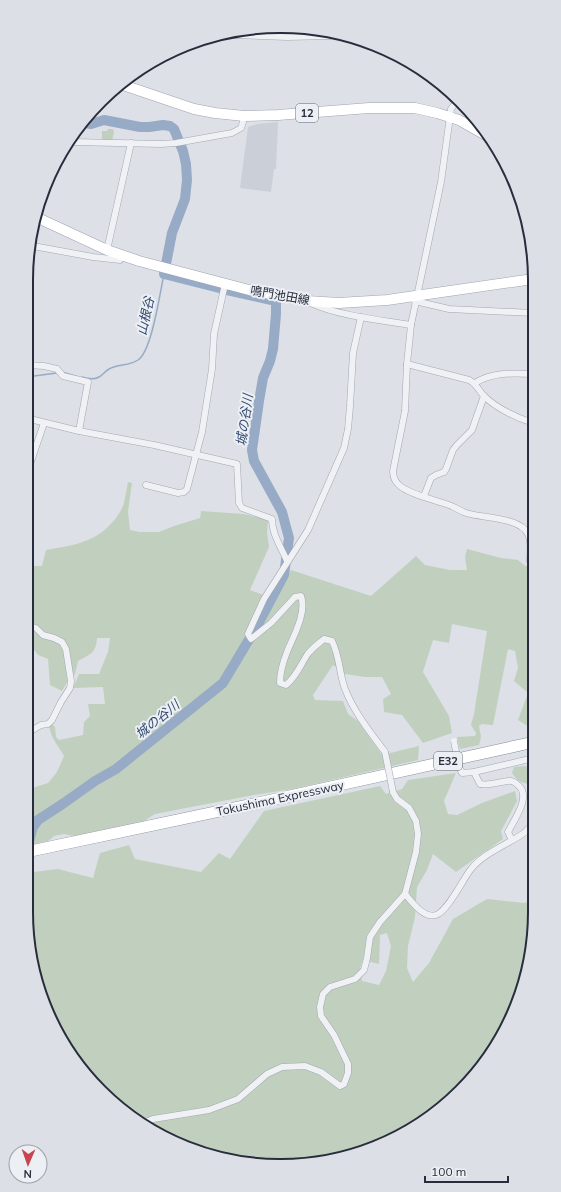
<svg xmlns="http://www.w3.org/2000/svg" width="561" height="1192" font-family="Mulish,'Noto Sans JP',sans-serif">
<rect width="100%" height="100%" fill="#dde0e6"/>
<path fill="#cbcfd8" d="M278,122L276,169H274L271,192L240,188L248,127L257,124Z"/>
<g fill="#c1d0be" fill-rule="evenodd">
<path d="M108,129H113L114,132L112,141H102V131H107Z"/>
<path d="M128,482L132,483L128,512L130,530L140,532H159L174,526L200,518L201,511L244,514L268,520L267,532L269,547L250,590L274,599L291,570L371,596L416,556L425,565L450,570H467L465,557L467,549L501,558L518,560L525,566L533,565L534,562V730L518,720L528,693L514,681L518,668L515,651L508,649L493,725L482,724L479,726L481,737L479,745L460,749L457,737L475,736L476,733L471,725L474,714L487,631L452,624L449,643L433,640L423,672L449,716L452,733L423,743L402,715L384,712L383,699L391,694L382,677H365L345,674L333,665L313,695L315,700L343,701L348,714L358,721L382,755L419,746L418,760L293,789L254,795L155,814L144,821L74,836L64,834L54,836L48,841L26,846V798L35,787L48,783L57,772L64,756C57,744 52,740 49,726L52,724L55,727L56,737L59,740L83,735L84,722L90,716L88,704H105L103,687L73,688L79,674H99L108,652L110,638H97C96,653 91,654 78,661L75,674L68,681L62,691L50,685L48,659L38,655L31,646L26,632V554L29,556L31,566H42L46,550C77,545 102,541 120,512C125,505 126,491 128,482Z"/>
<path d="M525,766L535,769L534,784C523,784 518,782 512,773L514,767Z"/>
<path d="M456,773L444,801L448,814L457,815L482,803L515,791L517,801L501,831L503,839L456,872L433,854L427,870L417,887L415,917L408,946L407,968L413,982L429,963L453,919L487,899L524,903L535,900V912L516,1009L472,1079L408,1132L330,1161H231L153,1132L89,1079L40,994L26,911V873L58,869L93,878L100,853L129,845L135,859L201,872L219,853L230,859L264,811L380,786L386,794L402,789L408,780ZM387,933L391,946L386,971L379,985L362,981L360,968L363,960L379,964L380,935Z"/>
</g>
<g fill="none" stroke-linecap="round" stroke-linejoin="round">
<g stroke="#98abc6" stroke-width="1.5">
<path d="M62,372L78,377"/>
<path d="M82,377C88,379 94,380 99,377C103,375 105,371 109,369C118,364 129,366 138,360C152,351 160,292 164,274"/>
<path d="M26,380L34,376L57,373"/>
</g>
<path stroke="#98abc6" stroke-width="10" d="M26,851L33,827L38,820L64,803L95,781L116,769L223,683L257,626L284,575L289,538L282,512L254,461L252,450L259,401L263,378L270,361L273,349L276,314V301L227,290L164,274L172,233L185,199L187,180L186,164L183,151L174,129L170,126L163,125L149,127H140L104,120L91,124L85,123"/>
<defs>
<g id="minor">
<path d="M235,35L287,37L330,36"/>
<path d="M457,101L451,109L441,182L411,325L407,364L405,411L393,471C393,476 394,480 398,484C407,494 436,500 449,505C455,507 460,511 466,513C481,518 520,517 528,534C532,541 530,553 530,561"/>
<path d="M73,142L161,144L176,143L232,133L241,128L243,122L244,116"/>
<path d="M33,246L93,257L120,260L121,255"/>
<path d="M107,250L131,143"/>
<path d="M415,301L449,309L533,313"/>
<path d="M313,304C340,316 381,320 411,325"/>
<path d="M361,317L353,353L350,406L348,429L344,448L308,530L264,599L248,634L251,639L271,623L295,597L301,596C307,613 293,637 287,652C283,662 280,672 280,683L286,685C296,677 300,666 307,655C311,649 318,644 324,639L332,641C340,657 339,673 345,689C354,712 370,732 385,752"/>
<path d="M407,364L469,380C477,384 478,390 484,396C496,408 517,418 533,423"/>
<path d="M26,365L44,366L57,369L63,376L88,382L79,431"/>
<path d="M475,383C492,372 513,373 533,374"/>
<path d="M26,418L79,431L154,445L237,464L239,503L242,508L272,519C272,534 281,547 287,561"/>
<path d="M26,476L44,423"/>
<path d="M146,485L178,493L184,492L187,489L202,432L212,369L214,334L225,284"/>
<path d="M424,496L431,478L436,475L444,472L446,469L453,450L457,445L472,430L484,396"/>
<path d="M26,734L41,725L48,724L52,720L61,702L70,688L71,681L66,649L62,642L54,638L43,635L36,628L26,625"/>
<path d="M459,767L462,773L474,772L534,758"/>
<path d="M474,772L480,784C490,786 497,782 508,781C512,780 515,782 519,786C531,797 514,820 508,832L512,840"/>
<path d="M405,894C412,902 424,919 436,915C448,911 463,879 471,869C485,852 507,845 524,833C528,830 531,825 535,822"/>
<path d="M143,1123L153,1119L209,1110L238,1099L267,1074L282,1067L305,1066L321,1072L340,1086L344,1084L348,1073V1064L334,1035L321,1016L320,1007L323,994L330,987L355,979L364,970L367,958L370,937L380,922L405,894L416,852L418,834L416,821L409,808L397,799L393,792"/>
</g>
<g id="primary">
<path d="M123,85L194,109L215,113L244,116L278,115L369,108H415L437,113L459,120L489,137"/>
<path d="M38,218L107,250L139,261L249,290L307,301L339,303L387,300L533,279"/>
</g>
<path id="motorway" d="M26,852L258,803L534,742"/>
</defs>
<use href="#minor" stroke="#a3a7b0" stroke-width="7"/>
<use href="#primary" stroke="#9ca3b2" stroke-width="11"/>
<use href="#motorway" stroke="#858c9c" stroke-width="12"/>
<use href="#minor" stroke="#eff1f5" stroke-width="6"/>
<use href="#primary" stroke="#fff" stroke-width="10"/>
<use href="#motorway" stroke="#fff" stroke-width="11"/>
<defs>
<g id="minor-bridge">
<path d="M454,741L459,767"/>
<path d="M385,752L393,792"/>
</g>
</defs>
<use href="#minor-bridge" stroke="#a3a7b0" stroke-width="7" stroke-linecap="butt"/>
<use href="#minor-bridge" stroke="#eff1f5" stroke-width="6"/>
</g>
<g text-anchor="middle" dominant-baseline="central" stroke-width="4" stroke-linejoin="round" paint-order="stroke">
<g fill="#eceff4" stroke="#626773" stroke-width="1">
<rect x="296" y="104" width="22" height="18" rx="3"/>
<rect x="434" y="752" width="28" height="18" rx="3"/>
</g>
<g font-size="11" font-weight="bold" fill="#272d3c">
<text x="307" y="113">12</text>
<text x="448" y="761">E32</text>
</g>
<g font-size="12" fill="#272d3c" stroke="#eceff4">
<text transform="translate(280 295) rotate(10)">鳴門池田線</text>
<text transform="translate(280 798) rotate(-12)">Tokushima Expressway</text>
</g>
<g font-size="13" font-style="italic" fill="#32496f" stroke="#eceff4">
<text transform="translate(145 316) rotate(-78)">山根谷</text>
<text transform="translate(244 420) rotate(-82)">城の谷川</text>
<text transform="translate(157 719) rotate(-39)">城の谷川</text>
</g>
</g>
<path d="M0 0H561V1192H0ZM280 33H281A247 247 0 0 1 528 280V912A247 247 0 0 1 281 1159H280A247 247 0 0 1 33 912V280A247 247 0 0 1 280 33Z" fill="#dcdfe5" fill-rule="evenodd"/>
<path fill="none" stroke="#272d3c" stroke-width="2" d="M280 33H281A247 247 0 0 1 528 280V912A247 247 0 0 1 281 1159H280A247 247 0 0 1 33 912V280A247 247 0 0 1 280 33Z"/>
<g transform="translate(28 1164) rotate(182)"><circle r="19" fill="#eceff4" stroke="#9da1aa"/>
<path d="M0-3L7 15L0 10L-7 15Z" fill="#c9444e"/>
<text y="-6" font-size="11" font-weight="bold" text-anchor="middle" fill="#272d3c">N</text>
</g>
<path d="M425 1176v6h83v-6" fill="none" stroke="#272d3c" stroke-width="2"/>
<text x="431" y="1176" font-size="12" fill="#272d3c" stroke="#eceff4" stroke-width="3" paint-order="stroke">100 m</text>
</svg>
